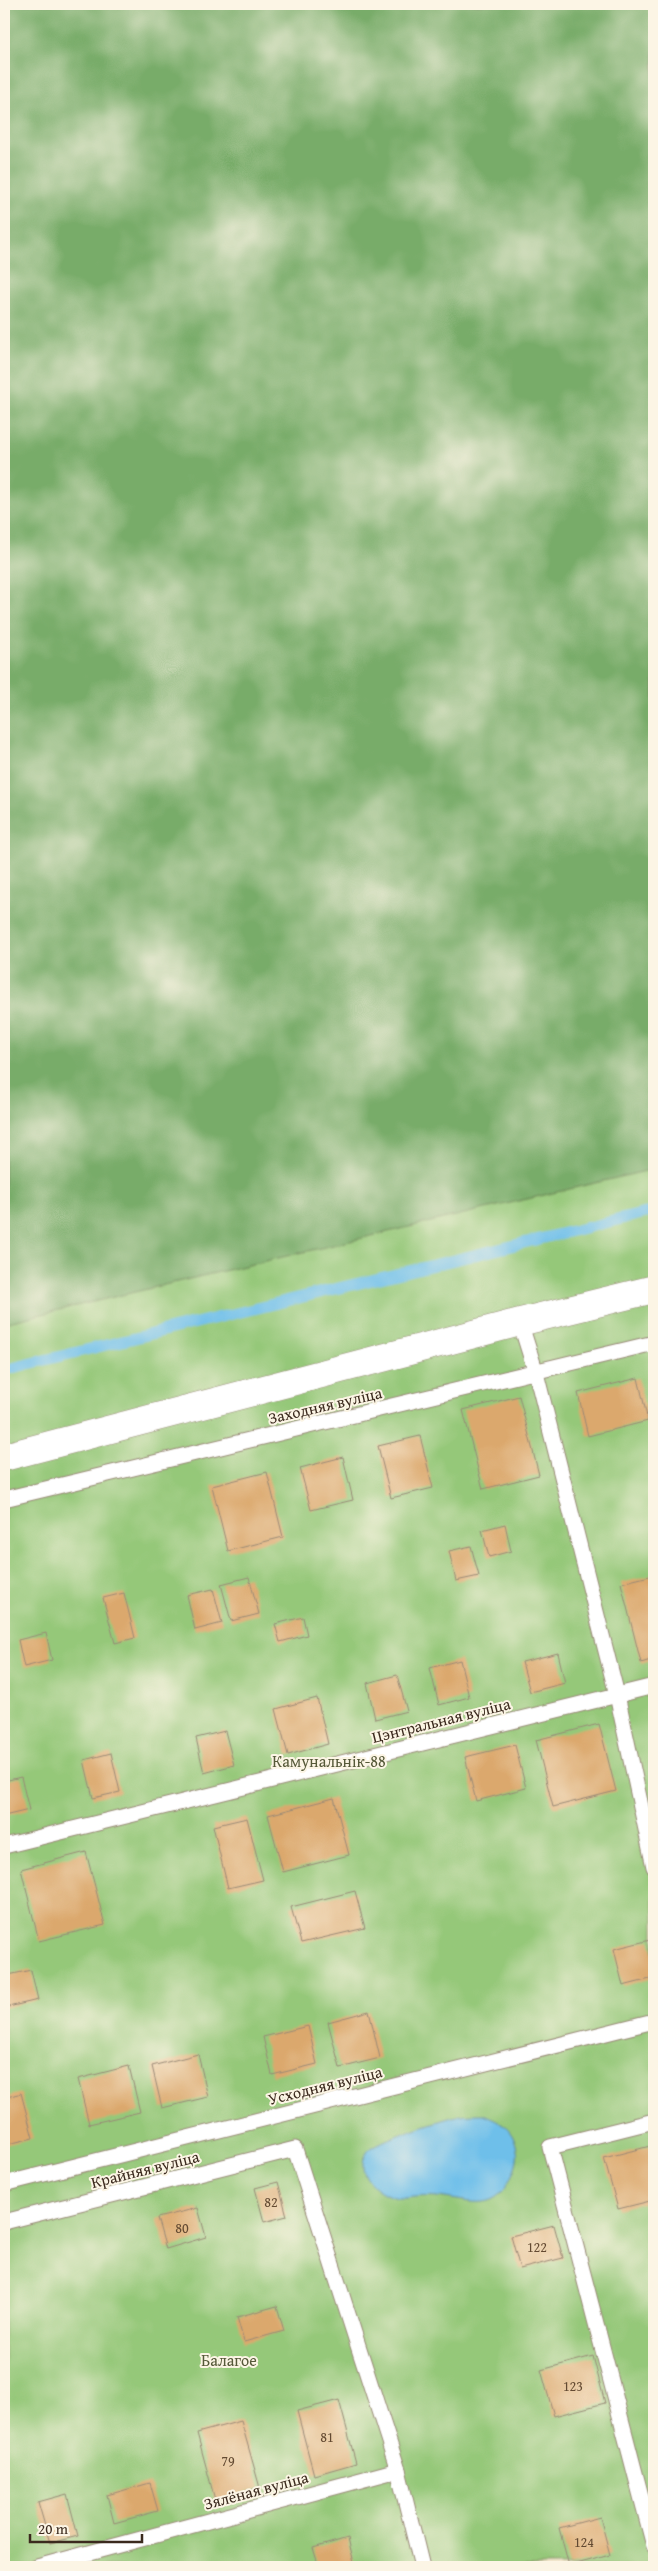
<svg xmlns="http://www.w3.org/2000/svg" width="658" height="2571" font-family="'Gentium Book Plus',serif">
<rect width="100%" height="100%" fill="#fcf5e5"/>
<filter id="ink" filterUnits="userSpaceOnUse"><feTurbulence type="fractalNoise" baseFrequency=".02" numOctaves="2"/><feDisplacementMap in="SourceGraphic" scale="10" xChannelSelector="R" yChannelSelector="G"/><feConvolveMatrix kernelMatrix="1 2 1 2 8 2 1 2 1" color-interpolation-filters="sRGB"/></filter>
<filter id="wash" filterUnits="userSpaceOnUse"><feTurbulence type="fractalNoise" baseFrequency=".0096" numOctaves="4" result="noise"/><feDisplacementMap in="SourceGraphic" scale="20" xChannelSelector="R" yChannelSelector="G"/><feGaussianBlur stdDeviation="1.12" result="paint"/><feColorMatrix in="noise" values="0 0 0 0 0 0 0 0 0 0 0 0 0 0 0 0 0 1.4 0 .05"/><feComposite in="paint" operator="in"/></filter>
<g filter="url(#wash)">
<rect width="100%" height="100%" fill="#f5e8ce"/>
<rect fill="#95c879" stroke="#68794c" x="4" y="4" width="650" height="2563"/>
<path fill="#78ac69" stroke="#5a6b44" d="M4,4H654V1169L4,1323Z"/>
<path fill="#6ebfea" stroke="#547484" d="M483,2114C501,2121 514,2128 517,2150C519,2159 514,2171 510,2179C495,2211 474,2202 445,2198C433,2196 420,2196 407,2198C384,2201 350,2175 368,2151C376,2140 444,2119 460,2115C467,2114 475,2114 483,2114Z"/>
<g fill="none" stroke-linecap="round" stroke-linejoin="round">
<path stroke="#6ebfea" stroke-width="11" d="M4,1370L654,1211"/>
</g>
<g id="blocks">
<g fill="#dba86d">
<path d="M638,1378L648,1421L588,1436L578,1393Z"/>
<path d="M519,1396L539,1475L483,1489L463,1410Z"/>
<path d="M420,1436L433,1488L391,1498L378,1446Z"/>
<path d="M343,1457L353,1500L311,1510L300,1468Z"/>
<path d="M267,1472L283,1537L228,1551L212,1486Z"/>
<path d="M505,1524L511,1551L489,1557L482,1530Z"/>
<path d="M471,1546L479,1576L456,1581L449,1551Z"/>
<path d="M654,1575V1659L641,1663L621,1583Z"/>
<path d="M249,1577L259,1614L231,1621L221,1584Z"/>
<path d="M213,1589L222,1623L195,1630L187,1595Z"/>
<path d="M124,1593L135,1638L115,1643L103,1598Z"/>
<path d="M303,1617L307,1635L280,1642L275,1624Z"/>
<path d="M46,1633L52,1660L24,1667L18,1640Z"/>
<path d="M558,1653L565,1683L530,1692L522,1662Z"/>
<path d="M460,1660L469,1697L439,1705L430,1668Z"/>
<path d="M397,1675L407,1711L375,1719L367,1683Z"/>
<path d="M317,1698L328,1744L288,1755L276,1709Z"/>
<path d="M599,1724L616,1791L553,1807L536,1740Z"/>
<path d="M225,1731L234,1765L204,1773L196,1738Z"/>
<path d="M515,1745L526,1788L476,1801L465,1757Z"/>
<path d="M111,1753L120,1792L93,1798L84,1760Z"/>
<path d="M21,1777L29,1810L4,1816V1781Z"/>
<path d="M334,1798L349,1855L283,1872L268,1815Z"/>
<path d="M247,1818L263,1880L228,1888L213,1826Z"/>
<path d="M86,1852L105,1925L39,1941L21,1869Z"/>
<path d="M355,1891L365,1928L301,1943L291,1907Z"/>
<path d="M650,1940L654,1956V1978L623,1986L614,1949Z"/>
<path d="M31,1970L38,2000L4,2008V1976Z"/>
<path d="M369,2011L380,2058L340,2068L328,2022Z"/>
<path d="M308,2026L317,2064L272,2075L263,2037Z"/>
<path d="M198,2054L208,2097L162,2108L152,2066Z"/>
<path d="M129,2066L140,2112L89,2124L78,2079Z"/>
<path d="M21,2093L33,2138L4,2145V2098Z"/>
<path d="M654,2145V2200L618,2209L604,2158Z"/>
<path d="M278,2182L287,2216L264,2222L255,2188Z"/>
<path d="M198,2208L206,2237L166,2249L157,2218Z"/>
<path d="M554,2225L563,2258L520,2269L511,2236Z"/>
<path d="M277,2306L284,2331L244,2342L237,2317Z"/>
<path d="M593,2356L605,2403L554,2416L541,2370Z"/>
<path d="M339,2400L356,2463L314,2475L297,2411Z"/>
<path d="M241,2421L260,2488L215,2500L197,2433Z"/>
<path d="M150,2483L158,2511L114,2523L107,2495Z"/>
<path d="M67,2494L78,2536L50,2543L38,2502Z"/>
<path d="M600,2517L610,2555L569,2566L559,2528Z"/>
<path d="M348,2538L355,2567H319L313,2548Z"/>
</g>
</g>
</g>
<g filter="url(#ink)">
<use href="#blocks" fill-opacity="0" stroke="#988976" stroke-width="1"/>
<g fill="none" stroke-linecap="round" stroke-linejoin="round">
<defs>
<g id="lane">
<path d="M520,1322L536,1373L617,1695L654,1867"/>
<path d="M4,1499L654,1343"/>
<path d="M4,1846L654,1686"/>
<path d="M654,2121L550,2147L654,2546"/>
<path d="M4,2184L654,2021"/>
<path d="M4,2222L295,2149L398,2470L422,2567"/>
<path d="M37,2567L398,2470"/>
</g>
<path id="street" d="M4,1457L520,1322L654,1289"/>
</defs>
<use href="#lane" stroke="#988976" stroke-width="17"/>
<use href="#street" stroke="#988976" stroke-width="29"/>
<use href="#lane" stroke="#fff" stroke-width="15"/>
<use href="#street" stroke="#fff" stroke-width="28"/>
</g>
</g>
<g text-anchor="middle" dominant-baseline="central" stroke-width="4" stroke-linejoin="round" paint-order="stroke">
<g font-size="14" fill="#634a32">
<text x="271" y="2202">82</text>
<text x="182" y="2228">80</text>
<text x="537" y="2247">122</text>
<text x="573" y="2386">123</text>
<text x="327" y="2437">81</text>
<text x="228" y="2461">79</text>
<text x="584" y="2542">124</text>
</g>
<g font-size="16" fill="#3b2a1e" stroke="#fcf5e5">
<text transform="translate(325 1405) rotate(-13)">Заходняя вуліца</text>
<text transform="translate(441 1720) rotate(-14)">Цэнтральная вуліца</text>
<text transform="translate(325 2085) rotate(-14)">Усходняя вуліца</text>
<text transform="translate(145 2169) rotate(-14)">Крайняя вуліца</text>
<text transform="translate(256 2490) rotate(-15)">Зялёная вуліца</text>
</g>
<g font-size="16" fill="#565939" stroke="#fcf5e5">
<text x="329" y="1761">Камунальнік-88</text>
<text x="229" y="2360">Балагое</text>
</g>
</g>
<rect width="658" height="2571" fill="none" stroke="#fcf5e5" stroke-width="20"/>
<path d="M30 2534v8h112v-8" fill="none" stroke="#3b2a1e" stroke-width="2.5"/>
<text x="38" y="2534" font-size="15" fill="#3b2a1e" stroke="#fcf5e5" stroke-width="4" paint-order="stroke">20 m</text>
</svg>
